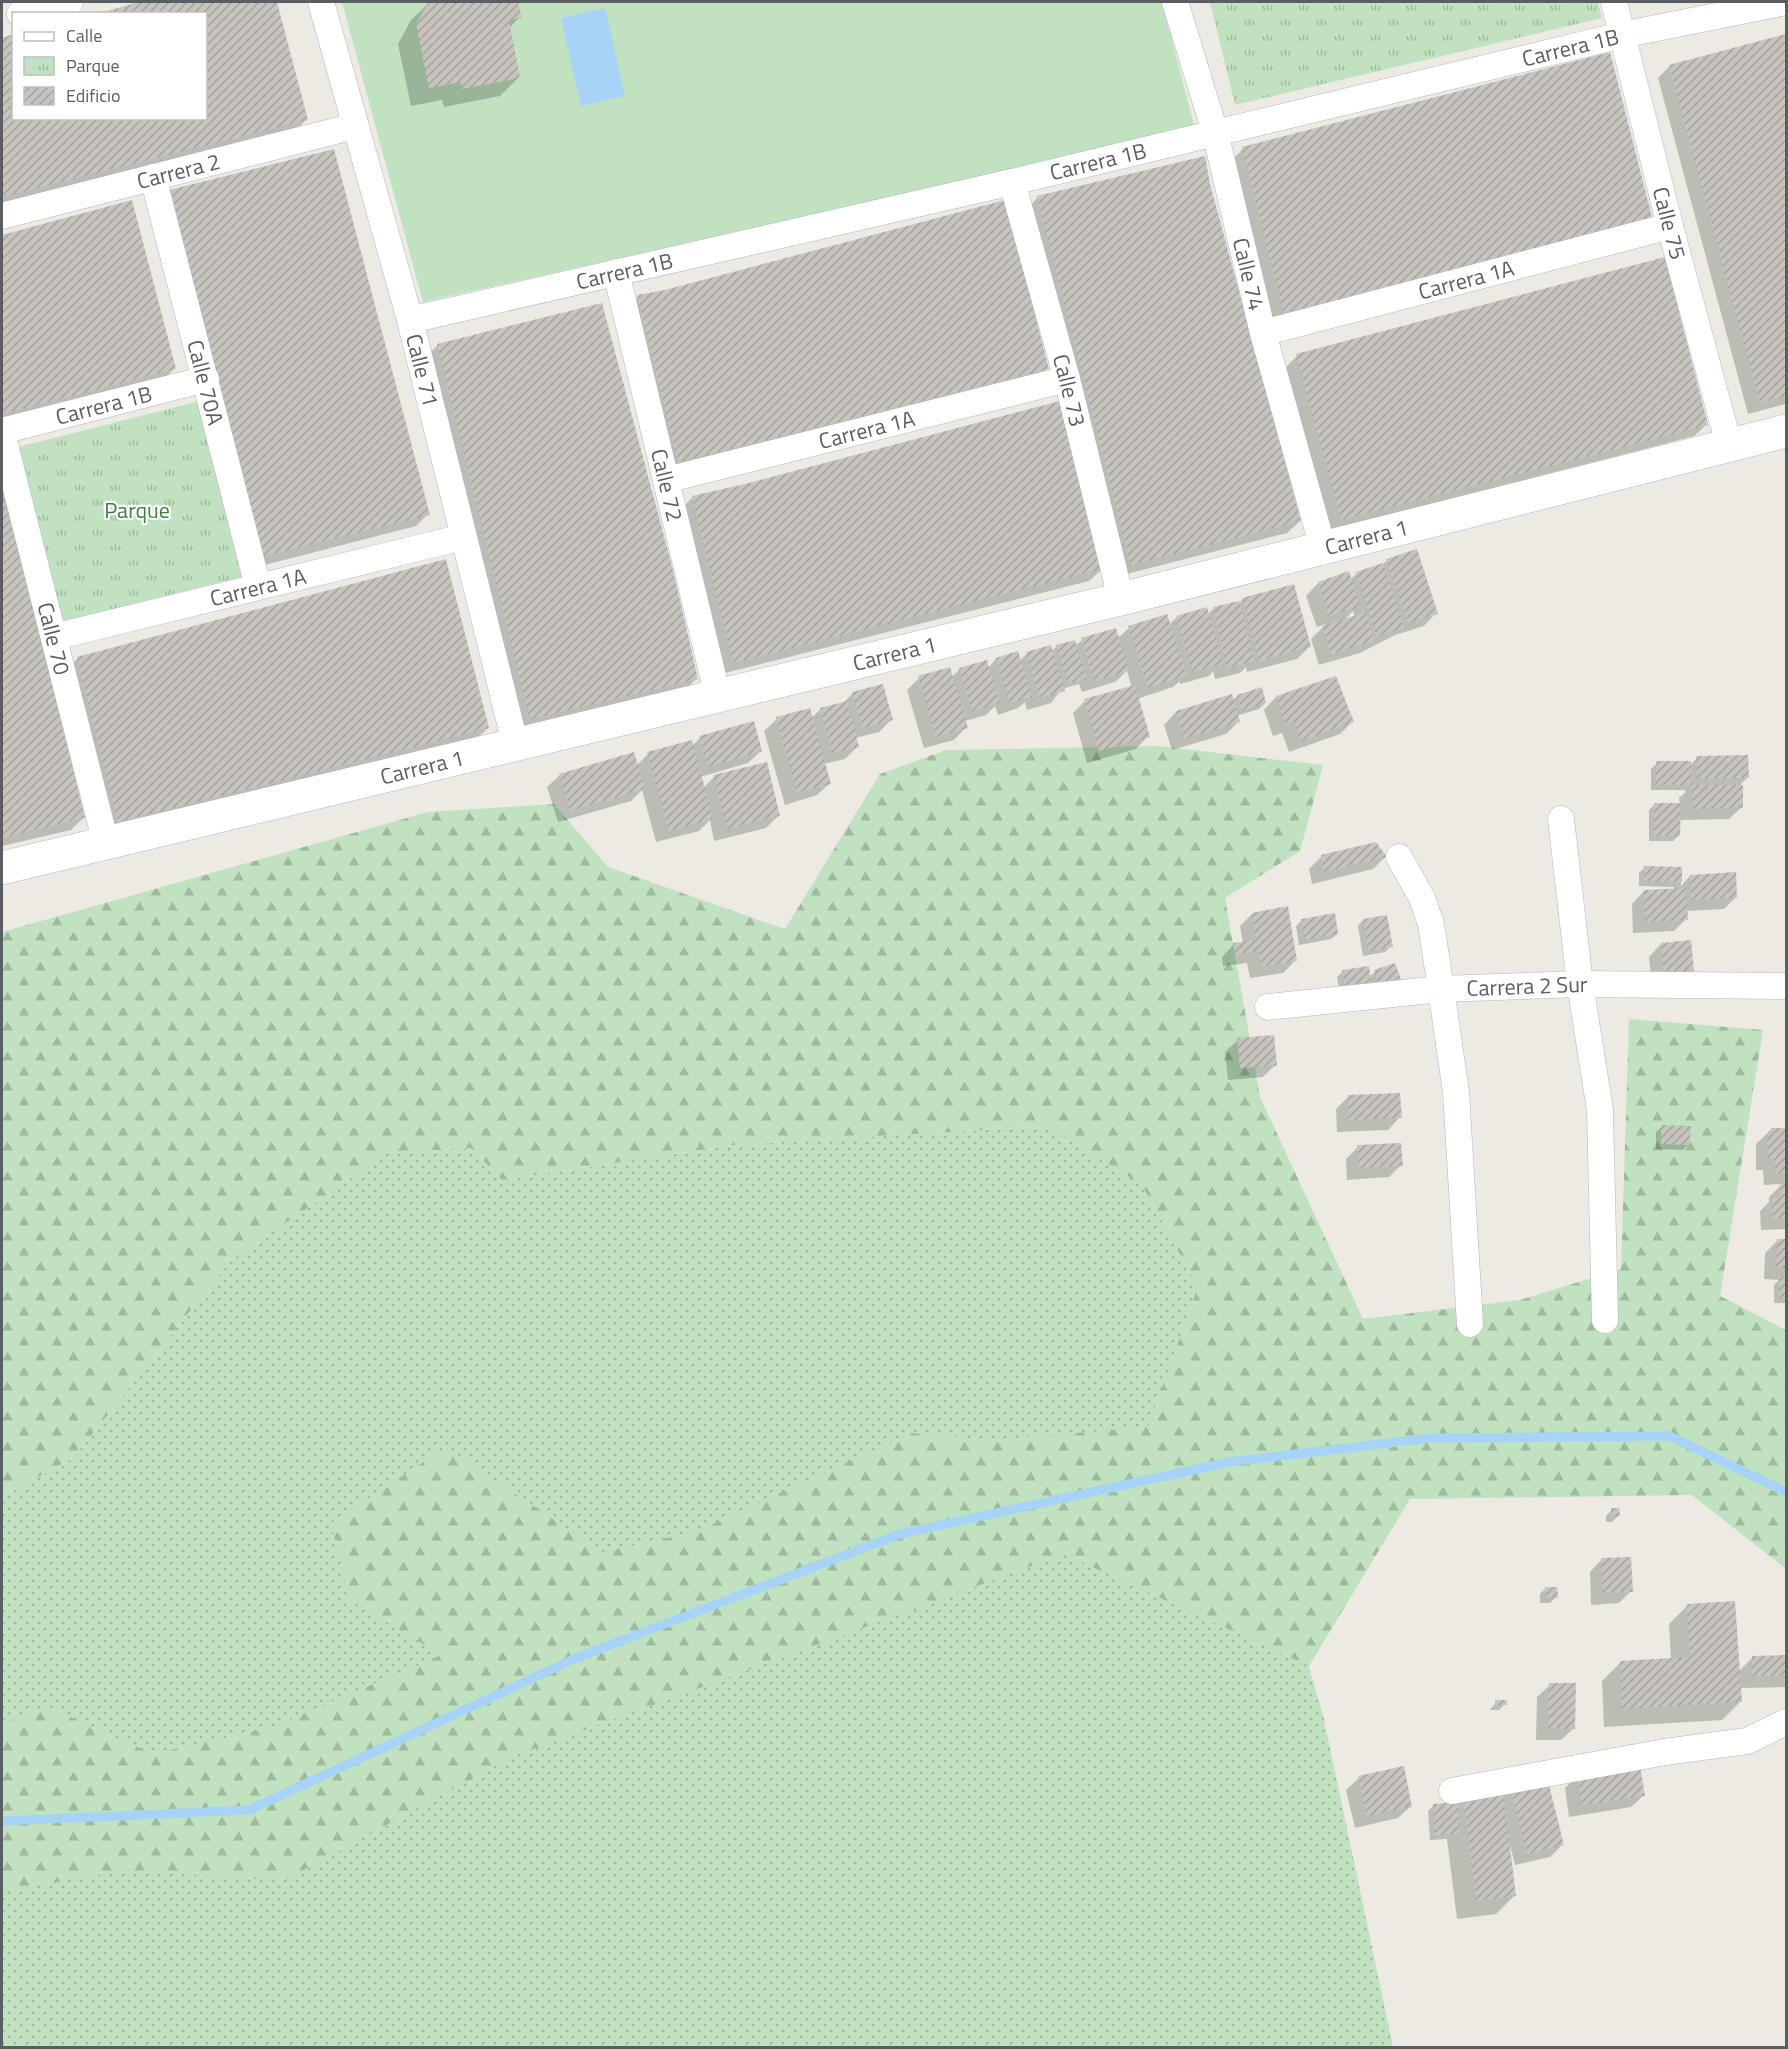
<svg xmlns="http://www.w3.org/2000/svg" width="1788" height="2049" font-family="'Titillium Web',sans-serif">
<defs>
<pattern id="grass-dots" width="8" height="8" patternUnits="userSpaceOnUse" patternTransform="scale(1.5)"><rect width="8" height="8" fill="#c0e2c0"/><path d="M2 2h.1M6 6h.1" fill="none" stroke="#9fba9f" stroke-width="1.8" stroke-linecap="round"/></pattern>
<pattern id="forest-firs" width="22" height="20" patternUnits="userSpaceOnUse" patternTransform="scale(1.5)"><rect width="22" height="20" fill="#c0e2c0"/><path d="M5 1l3.5 6h-7zM16 11l3.5 6h-7z" fill="#9fba9f"/></pattern>
<pattern id="park-tufts" width="24" height="20" patternUnits="userSpaceOnUse" patternTransform="scale(1.5)"><rect width="24" height="20" fill="#c0e2c0"/><path d="M3 7l-1-3M5 7V3M7 7l1-3M15 17l-1-3M17 17v-4M19 17l1-3" fill="none" stroke="#9fba9f"/></pattern>
<pattern id="building-hatch" width="6" height="6" patternUnits="userSpaceOnUse" patternTransform="scale(1.5)"><rect width="6" height="6" fill="#c7c4be"/><path d="M-1 1l2-2M0 6l6-6M5 7l2-2" fill="none" stroke="#a5a29e"/></pattern>
</defs>
<rect width="100%" height="100%" fill="#eceae2"/>
<path fill="url(#grass-dots)" d="M1047,1126L1142,1185L1198,1287L1323,1715L1393,2047H2V1497L74,1457L230,1261L387,1153L471,1148L502,1180L734,1145Z"/>
<path fill="url(#forest-firs)" d="M1158,746L1323,765L1300,851L1225,898L1260,1097L1363,1319L1520,1300L1621,1269L1629,1019L1763,1030L1720,1296L1786,1330V1569L1692,1495L1410,1499L1309,1666L1064,1554L514,1756L283,1881L125,1870L2,1892V1723L47,1707L153,1754L273,1727L441,1655L349,1599L331,1523L446,1447L602,1552L695,1532L911,1433L992,1440L1148,1427L1198,1287L1142,1185L1047,1126L734,1145L502,1180L471,1148L388,1153L230,1261L74,1457L2,1497V932L428,812L554,804L608,867L785,929L880,774L946,750Z"/>
<g fill="url(#park-tufts)">
<path d="M1210,2H1598L1602,18L1235,105Z"/>
<path d="M204,400L249,575L60,622L15,448Z"/>
</g>
<path fill="#c0e2c0" d="M342,2H1162L1195,129L423,302Z"/>
<path fill="#a6d3f7" d="M605,8L625,96L581,106L561,18Z"/>
<g fill="#0003" fill-rule="evenodd">
<path d="M145,2H275L306,120L294,132L2,205V38L14,35V118H206V14H98Z"/>
<path d="M430,2H517L520,17L509,28L519,77L500,96L444,107L442,100L411,106L398,44L411,20Z"/>
<path d="M1786,35V404L1748,414L1658,78L1670,66Z"/>
<path d="M1243,149L1652,220L1272,325L1231,161Z"/>
<path d="M1209,184L1300,521L1287,533L1119,576L1026,210L1038,197Z"/>
<path d="M169,191L428,514L416,526L249,569Z"/>
<path d="M130,202L175,368L162,381L2,422V237Z"/>
<path d="M638,297L1047,368L1035,381L666,474L626,309Z"/>
<path d="M438,345L696,679L684,691L518,730L426,357Z"/>
<path d="M1297,356L1707,424L1694,436L1329,531L1285,368Z"/>
<path d="M2,479L83,818L71,830L2,846Z"/>
<path d="M693,497L1102,569L1089,581L721,674L681,509Z"/>
<path d="M1387,560L1436,613L1424,626L1395,635L1360,653L1319,665L1311,639L1326,624L1317,627L1306,596L1318,583L1350,580L1357,573L1382,565ZM1353,611L1355,617L1343,621Z"/>
<path d="M1243,599L1309,647L1297,659L1247,672L1246,667L1240,673L1215,679L1213,671L1209,676L1180,684V681L1173,687L1137,699L1148,736L1136,749L1087,763L1073,713L1085,701L1132,688L1127,671L1115,682L1082,692L1079,684L1062,689L1051,703L1027,710L1025,702L1018,708L998,715L995,706L986,715L965,721L966,727L954,740L924,748L907,690L919,678L952,677L960,669L988,668L996,659L1017,653L1019,661L1027,654L1051,652L1057,646H1075L1082,640L1118,638L1129,628L1169,625L1177,617L1207,615L1214,608L1238,604Z"/>
<path d="M78,658L488,728L475,740L106,833L66,670Z"/>
<path d="M853,693L891,720L879,732L855,738L857,747L845,759L824,764L830,783L817,795L785,805L764,731L777,719L811,718L821,709L842,704Z"/>
<path d="M1237,696L1265,703L1259,709L1236,716L1238,722L1226,734L1172,750L1164,725L1176,712L1232,701Z"/>
<path d="M1276,697L1352,722L1340,734L1289,752L1282,733L1273,736L1264,710Z"/>
<path d="M700,738L761,751L748,763L700,777L703,788L714,777L778,816L766,828L714,841L710,820L699,831L656,842L642,790L631,801L558,822L547,787L560,775L637,765L648,754L692,746Z"/>
<path d="M1697,758L1747,778L1741,784L1742,807L1729,819L1679,820V835L1673,841H1649V810L1655,804H1680L1679,798L1685,793V790H1651V769L1657,763L1690,765Z"/>
<path d="M1321,857H1385L1373,869L1312,884L1309,869Z"/>
<path d="M1645,867L1681,868V886L1690,876L1736,897L1724,909L1686,911V919L1674,931L1633,933L1632,904L1644,891L1674,890V887L1639,886V873Z"/>
<path d="M1252,914L1295,961L1283,973L1250,978L1247,963L1223,966L1222,957L1234,944L1243,943L1240,926Z"/>
<path d="M1302,920L1337,934L1331,939L1299,945L1296,926Z"/>
<path d="M1363,920L1391,946L1385,952L1363,956L1358,926Z"/>
<path d="M1661,944L1692,971L1680,983L1652,986L1649,957Z"/>
<path d="M1343,971L1369,977L1375,972L1400,981L1340,995L1337,977Z"/>
<path d="M1238,1040L1275,1065L1263,1077L1228,1080L1225,1052Z"/>
<path d="M1348,1097L1400,1117L1388,1130L1337,1132L1336,1109Z"/>
<path d="M1662,1127L1689,1144L1683,1150L1656,1149V1132Z"/>
<path d="M1772,1129H1786V1229L1761,1230L1760,1211L1769,1202V1197L1782,1184L1764,1185L1763,1170H1756V1144Z"/>
<path d="M1358,1147L1401,1165L1389,1177L1347,1180L1346,1159Z"/>
<path d="M1778,1240L1786,1241V1303H1774V1285L1779,1280L1764,1279L1765,1253Z"/>
<path d="M1612,1510L1618,1516L1612,1522H1606V1516Z"/>
<path d="M1602,1559L1631,1591L1619,1603L1591,1605L1590,1572Z"/>
<path d="M1546,1588L1556,1597L1550,1603H1540V1594Z"/>
<path d="M1687,1606L1739,1671L1753,1657H1786V1687L1740,1688L1741,1701L1722,1720L1604,1727L1602,1681L1620,1663L1671,1659L1669,1624Z"/>
<path d="M1550,1685L1574,1728L1561,1740H1536L1537,1697Z"/>
<path d="M1496,1702L1505,1704L1499,1710H1490Z"/>
<path d="M1577,1776L1644,1795L1631,1807L1569,1817L1565,1788Z"/>
<path d="M1359,1778L1411,1806L1398,1818L1355,1828L1346,1790Z"/>
<path d="M1511,1787L1562,1845L1550,1857L1515,1865L1510,1845L1508,1846L1515,1895L1496,1914L1457,1919L1447,1839L1430,1840L1428,1811L1434,1805L1457,1804L1463,1798L1502,1797Z"/>
</g>
<g fill="none" stroke-linecap="round" stroke-linejoin="round">
<path stroke="#a6d3f7" stroke-width="9" d="M2,1821L249,1810L576,1658L900,1534L1229,1462L1431,1438L1670,1436L1786,1492"/>
</g>
<g fill="url(#building-hatch)">
<path d="M139,2H277L308,120L2,197V38L14,34V118H206V14H97Z"/>
<path d="M429,2H518L522,18L509,20L520,78L462,89L460,82L429,88L416,24Z"/>
<path d="M1786,34V396L1760,403L1669,65Z"/>
<path d="M1610,52L1653,221L1284,313L1242,147Z"/>
<path d="M334,149L430,515L261,557L169,190Z"/>
<path d="M1205,156L1210,184L1301,521L1131,565L1037,196Z"/>
<path d="M132,200L176,369L2,414V235Z"/>
<path d="M1005,200L1049,369L678,462L637,295L665,290Z"/>
<path d="M1665,257L1708,425L1341,520L1296,354Z"/>
<path d="M602,303L673,570L698,679L530,719L437,344Z"/>
<path d="M1060,401L1103,569L733,663L692,496L745,484Z"/>
<path d="M2,476L85,818L2,838Z"/>
<path d="M1417,549L1438,614L1408,623L1386,559Z"/>
<path d="M446,559L489,728L118,822L77,657Z"/>
<path d="M1383,563L1404,628L1377,637L1356,572Z"/>
<path d="M1349,571L1360,606L1329,616L1318,582Z"/>
<path d="M1294,584L1311,647L1259,661L1242,598Z"/>
<path d="M1239,601L1254,661L1227,668L1213,607Z"/>
<path d="M1207,607L1223,664L1193,672L1176,616Z"/>
<path d="M1366,612L1374,641L1331,654L1322,626Z"/>
<path d="M1167,614L1187,675L1148,688L1128,626Z"/>
<path d="M1116,628L1129,671L1094,681L1081,638Z"/>
<path d="M1075,640L1086,679L1068,684L1056,645Z"/>
<path d="M1051,645L1065,691L1039,698L1026,652Z"/>
<path d="M1018,651L1032,697L1010,703L996,658Z"/>
<path d="M987,660L1000,703L972,711L959,668Z"/>
<path d="M950,667L968,728L936,737L918,676Z"/>
<path d="M1336,676L1354,722L1301,741L1294,722L1285,725L1276,696Z"/>
<path d="M883,684L893,720L862,728L852,692Z"/>
<path d="M1135,685L1150,737L1099,751L1084,699Z"/>
<path d="M1262,687L1266,703L1242,711L1237,695Z"/>
<path d="M1232,694L1240,722L1184,739L1176,711Z"/>
<path d="M847,701L859,747L832,754L820,708Z"/>
<path d="M810,708L831,784L797,793L776,717Z"/>
<path d="M754,721L762,751L708,767L699,736Z"/>
<path d="M692,740L713,819L669,831L647,752Z"/>
<path d="M634,752L645,789L570,811L559,774Z"/>
<path d="M1748,755L1749,778L1697,779L1696,756Z"/>
<rect x="1656" y="761" width="35" height="24"/>
<path d="M767,762L780,816L727,829L713,775Z"/>
<path d="M1691,785H1743V808L1693,809Z"/>
<path d="M1654,803H1681L1680,836H1654Z"/>
<path d="M1376,842L1387,857L1324,872L1321,855Z"/>
<path d="M1644,866L1682,867V882L1644,881Z"/>
<path d="M1736,872L1737,898L1691,900L1690,875Z"/>
<path d="M1686,888L1688,920L1645,922L1644,890Z"/>
<path d="M1288,906L1297,961L1262,967L1259,951L1235,955L1233,943L1256,940L1252,913Z"/>
<path d="M1335,913L1338,934L1305,940L1301,919Z"/>
<path d="M1387,915L1393,947L1368,951L1363,919Z"/>
<path d="M1691,940L1694,971L1663,974L1661,943Z"/>
<path d="M1395,963L1402,982L1380,990L1374,970Z"/>
<path d="M1369,966L1372,986L1345,990L1342,970Z"/>
<path d="M1274,1035L1277,1066L1240,1068L1237,1038Z"/>
<path d="M1400,1093L1402,1118L1349,1120L1348,1095Z"/>
<path d="M1661,1125L1691,1126L1690,1145L1661,1144Z"/>
<path d="M1771,1128H1786V1173L1776,1174L1774,1158H1768V1131H1771Z"/>
<path d="M1401,1143L1403,1166L1359,1168L1357,1145Z"/>
<path d="M1780,1183H1786V1218L1773,1219L1772,1197H1781Z"/>
<path d="M1777,1239H1786V1268H1776Z"/>
<rect x="1779" y="1277" width="7" height="21"/>
<path d="M1611,1508H1619L1620,1516L1611,1517Z"/>
<path d="M1631,1557L1633,1592L1603,1593L1601,1558Z"/>
<path d="M1545,1587H1557L1558,1598H1546Z"/>
<path d="M1735,1601L1742,1702L1622,1709L1620,1661L1690,1657L1687,1604Z"/>
<path d="M1786,1655V1676H1752V1656Z"/>
<path d="M1549,1683H1576L1575,1729L1548,1728Z"/>
<rect x="1495" y="1700" width="12" height="5"/>
<path d="M1640,1765L1645,1796L1581,1805L1577,1774Z"/>
<path d="M1404,1766L1412,1807L1367,1816L1358,1776Z"/>
<path d="M1547,1777L1564,1845L1527,1854L1510,1786Z"/>
<path d="M1503,1791L1516,1896L1476,1901L1463,1797Z"/>
<path d="M1458,1802L1460,1834L1435,1835L1433,1804Z"/>
</g>
<g fill="none" stroke-linecap="round" stroke-linejoin="round">
<defs>
<g id="street">
<path id="s1" d="M321,2L410,320L515,743"/>
<path id="s2" d="M1175,2L1215,132L1263,333L1323,548"/>
<path id="s3" d="M1614,2L1670,226L1729,445"/>
<path d="M20,14L70,2"/>
<path id="s4" d="M153,177L258,587"/>
<path id="s5" d="M1012,182L1067,379L1121,599"/>
<path id="s6" d="M2,216L355,126"/>
<path id="s7" d="M616,272L718,697"/>
<path id="s8" d="M410,320L1012,182L1622,35L1786,2"/>
<path id="s9" d="M1263,333L1670,226"/>
<path id="s10" d="M2,431L206,379"/>
<path id="s11" d="M2,433L106,844"/>
<path id="s12" d="M666,480L1067,379"/>
<path id="s13" d="M54,637L463,537"/>
<path d="M1561,819L1580,984L1600,1110L1605,1320"/>
<path d="M1399,857L1422,898L1431,924L1441,989L1456,1092L1470,1324"/>
<path id="s14" d="M1268,1007L1441,989L1580,984L1786,986"/>
<path d="M1452,1791L1665,1752L1747,1741L1786,1722"/>
</g>
<g id="secondary">
<path id="s15" d="M2,868L1121,599L1786,431"/>
</g>
</defs>
<use href="#street" stroke="#b4b7bb" stroke-width="27"/>
<use href="#secondary" stroke="#b3b6bb" stroke-width="34"/>
<use href="#street" stroke="#fff" stroke-width="26"/>
<use href="#secondary" stroke="#fff" stroke-width="33"/>
</g>
<g text-anchor="middle" dominant-baseline="central" stroke-width="4.5" stroke-linejoin="round" paint-order="stroke">
<g font-size="22" fill="#5a5d61" stroke="#fff">
<text stroke="none"><textPath href="#s8" startOffset="1192">Carrera 1B</textPath></text>
<text stroke="none"><textPath href="#s8" startOffset="706">Carrera 1B</textPath></text>
<text stroke="none"><textPath href="#s6" startOffset="182">Carrera 2</textPath></text>
<text stroke="none"><textPath href="#s3" startOffset="228">Calle 75</textPath></text>
<text stroke="none"><textPath href="#s8" startOffset="220">Carrera 1B</textPath></text>
<text stroke="none"><textPath href="#s2" startOffset="282">Calle 74</textPath></text>
<text stroke="none"><textPath href="#s9" startOffset="210">Carrera 1A</textPath></text>
<text stroke="none"><textPath href="#s1" startOffset="382">Calle 71</textPath></text>
<text stroke="none"><textPath href="#s4" startOffset="212">Calle 70A</textPath></text>
<text stroke="none"><textPath href="#s5" startOffset="216">Calle 73</textPath></text>
<text stroke="none"><textPath href="#s10" startOffset="105">Carrera 1B</textPath></text>
<text stroke="none"><textPath href="#s12" startOffset="207">Carrera 1A</textPath></text>
<text stroke="none"><textPath href="#s7" startOffset="219">Calle 72</textPath></text>
<text stroke="none"><textPath href="#s15" startOffset="1404">Carrera 1</textPath></text>
<text stroke="none"><textPath href="#s13" startOffset="210">Carrera 1A</textPath></text>
<text stroke="none"><textPath href="#s11" startOffset="212">Calle 70</textPath></text>
<text stroke="none"><textPath href="#s15" startOffset="918">Carrera 1</textPath></text>
<text stroke="none"><textPath href="#s15" startOffset="432">Carrera 1</textPath></text>
<text stroke="none"><textPath href="#s14" startOffset="260">Carrera 2 Sur</textPath></text>
</g>
<g font-size="22" fill="#3b7f3f" stroke="#fff">
<text x="137" y="510">Parque</text>
</g>
</g>
<rect width="1788" height="2049" fill="none" stroke="#5a5d61" stroke-width="6"/>
<rect x="12" y="12" width="195" height="108" fill="#ffffff" stroke="#bdbec0" stroke-width="1.5"/>
<rect x="24" y="32" width="30" height="9" fill="#ffffff" stroke="#bdbec0" stroke-width="1.5"/>
<text x="66" y="42" font-size="18" fill="#5a5d61">Calle</text>
<rect x="24" y="57" width="30" height="18" fill="url(#park-tufts)" stroke="#bdbec0" stroke-width="1.5"/>
<text x="66" y="72" font-size="18" fill="#5a5d61">Parque</text>
<rect x="24" y="87" width="30" height="18" fill="url(#building-hatch)" stroke="#bdbec0" stroke-width="1.5"/>
<text x="66" y="102" font-size="18" fill="#5a5d61">Edificio</text>
</svg>
